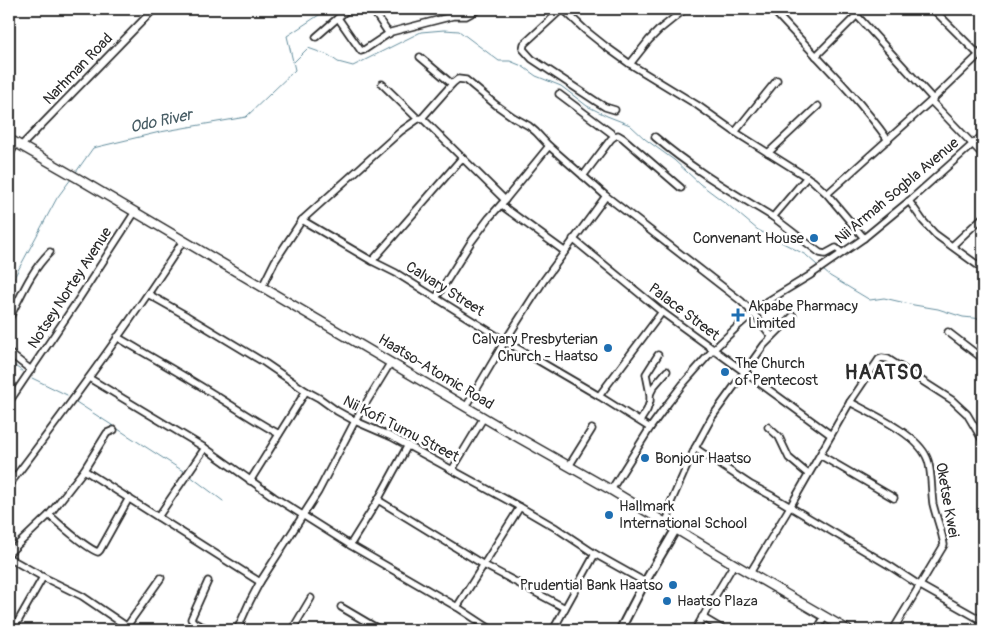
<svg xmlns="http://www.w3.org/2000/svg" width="992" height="639" font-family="Pangolin,sans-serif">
<rect width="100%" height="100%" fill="#fff"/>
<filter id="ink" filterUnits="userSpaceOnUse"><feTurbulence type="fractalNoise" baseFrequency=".02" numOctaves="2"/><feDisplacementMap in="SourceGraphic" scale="10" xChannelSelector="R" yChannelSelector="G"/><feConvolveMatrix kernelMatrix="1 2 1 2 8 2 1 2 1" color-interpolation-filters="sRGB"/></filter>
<g filter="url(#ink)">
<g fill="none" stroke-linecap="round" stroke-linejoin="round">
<g stroke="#638d9d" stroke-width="1">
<path d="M293,63L308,48L328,55L338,62L353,66L421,32L444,30L459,31L499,61H510L522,66L536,76L561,86L587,106L607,116L630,125L645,139L674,160L700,184L727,204L758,230L806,255L818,266"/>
<path d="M76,172L93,148L160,132L246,117L295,70L287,36L328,9"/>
<path d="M823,270L830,276L870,300L884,298L914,305L938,309L963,317L983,319"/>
<path d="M9,287L57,198L71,179"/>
<path d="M9,362L22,371"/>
<path d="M32,378L67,395"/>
<path d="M76,402L183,471"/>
<path d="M190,476L223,501"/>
</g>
<defs>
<g id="minor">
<path d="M372,9L389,34"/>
<path d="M562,9L524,44L523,49L532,59L597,102L605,107L615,110"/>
<path d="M563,9L585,30L605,46L630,64L697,105L735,132L813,181L827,194L864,238"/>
<path d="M772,9C811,52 854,92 888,140"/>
<path d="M851,9L933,99"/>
<path d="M933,9L979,55"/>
<path d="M338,18L361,51L364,50L391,32L453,16H466L479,9"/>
<path d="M316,37L348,9"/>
<path d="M816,56L857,15"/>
<path d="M420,57L452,84"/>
<path d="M630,64L649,40L659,30L685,9"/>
<path d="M382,84L418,119"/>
<path d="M559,94L615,136L618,135L623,138L681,188"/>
<path d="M931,101L983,155"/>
<path d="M422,118L505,200"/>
<path d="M735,132L777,80"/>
<path d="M655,137C692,169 732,192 773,217L807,177"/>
<path d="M21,146L154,9"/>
<path d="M768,153L818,106"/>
<path d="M9,156L16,143"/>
<path d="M583,176L611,139L615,136"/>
<path d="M827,194L933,99L983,51"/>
<path d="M909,201L923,221L935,234L983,269"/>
<path d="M501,205L564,251"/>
<path d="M773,217L820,253L825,254L836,248L842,253"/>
<path d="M302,220L372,261L396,273L505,341L599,396L650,428"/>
<path d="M573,239L662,312L831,435"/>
<path d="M952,246L983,217"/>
<path d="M372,261L462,158"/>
<path d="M262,287L275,261L302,220L401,131L418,119L422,118L453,83L458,79L466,80L496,105L513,117L529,126L536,132L549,146L606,196L741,301L753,313L772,337"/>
<path d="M148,294L187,316L265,363L306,391L319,398L337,411L355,421L392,437L520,507L556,528L595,554L645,582"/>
<path d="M436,298L471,242L489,218L505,200L549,146"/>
<path d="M9,319C22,294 30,272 50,252"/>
<path d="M948,332L983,359"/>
<path d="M117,337C153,358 189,378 223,400C242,412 260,424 279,434"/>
<path d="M9,353L31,370"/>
<path d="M89,378L205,448L274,497L350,545L457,607L492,630"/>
<path d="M650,394L646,374L658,355"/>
<path d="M599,396L662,312"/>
<path d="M9,402L78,300L135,212"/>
<path d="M850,402C872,414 917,434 927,458C932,468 931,491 933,504C936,517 942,531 944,545L893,630"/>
<path d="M466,407L505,341L544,280L606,196"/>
<path d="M640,421L647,410L650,401V394L654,386L667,371"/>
<path d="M768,427L779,437L789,458L808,474"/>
<path d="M695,448L751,485L772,496L890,566L919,585L983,621"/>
<path d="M820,455L894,498"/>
<path d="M569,466L592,429"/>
<path d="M84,470L260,582"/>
<path d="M452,470L484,417"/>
<path d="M250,481L306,391"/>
<path d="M9,485C69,406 129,325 183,241"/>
<path d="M611,490L650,428L669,402L683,384L713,350L737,327L763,304L809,276L864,238L909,201L983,135"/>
<path d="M378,500L484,565L565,608"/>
<path d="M49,515C60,524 85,548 98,552L100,550L129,498"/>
<path d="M158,517L205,448"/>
<path d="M665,523L669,515L668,509L695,448L712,417L764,345L793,316"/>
<path d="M350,545L378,500L408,445"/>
<path d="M9,553L49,515L84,470L107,433L114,430"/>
<path d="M9,558L43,577L82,596L132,630"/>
<path d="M750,573L790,507L850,402L879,359L882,358L888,359L952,400L967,414L983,441"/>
<path d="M208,581L191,619C195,626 208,628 215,630"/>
<path d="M341,607L380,630"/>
<path d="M457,607L520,507"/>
<path d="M702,617L724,630"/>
<path d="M127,626L161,578"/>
<path d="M13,630L43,577"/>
<path d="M237,630L250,601L260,582L318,492L355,421L391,362"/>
<path d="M292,630L311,598"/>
<path d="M553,630L595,554"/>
<path d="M695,630L734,564"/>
<path d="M817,630L825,616"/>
</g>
<path id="tertiary" d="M620,630L645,582L676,529"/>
<path id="secondary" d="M9,139L79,179L505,430L611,490L734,564L848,630"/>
</defs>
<use href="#minor" stroke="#2b2b2b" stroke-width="9"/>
<use href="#tertiary" stroke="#2b2b2b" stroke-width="11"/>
<use href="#secondary" stroke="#2b2b2b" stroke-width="11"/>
<use href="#minor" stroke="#fff" stroke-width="5.5"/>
<use href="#tertiary" stroke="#fff" stroke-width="7"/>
<use href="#secondary" stroke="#fff" stroke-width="8"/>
</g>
</g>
<g fill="#1f6fb2" stroke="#fff" stroke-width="2">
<circle cx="814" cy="238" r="5"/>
<path d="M735.5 307.5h5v5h5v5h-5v5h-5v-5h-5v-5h5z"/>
<circle cx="608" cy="348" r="5"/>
<circle cx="725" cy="372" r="5"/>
<circle cx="645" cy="458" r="5"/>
<circle cx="609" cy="515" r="5"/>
<circle cx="673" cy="585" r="5"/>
<circle cx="667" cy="601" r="5"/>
</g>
<g text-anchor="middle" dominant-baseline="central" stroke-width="5" stroke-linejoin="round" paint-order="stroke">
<g font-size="15" fill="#2b2b2b" stroke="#fff">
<text transform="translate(78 69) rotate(-46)">Narhman Road</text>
<text transform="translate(897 191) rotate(-40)">Nii Armah Sogbla Avenue</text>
<text transform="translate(70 288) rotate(-57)">Notsey Nortey Avenue</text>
<text transform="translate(445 289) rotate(32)">Calvary Street</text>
<text transform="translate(684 312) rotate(37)">Palace Street</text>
<text transform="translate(436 372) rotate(31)">Haatso-Atomic Road</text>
<text transform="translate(401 429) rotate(27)">Nii Kofi Tumu Street</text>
<text transform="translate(947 500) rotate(80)">Oketse Kwei</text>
</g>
<g font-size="15" fill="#2b2b2b" stroke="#fff" text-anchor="start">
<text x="804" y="238" text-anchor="end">Convenant House</text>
<text x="748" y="306">Akpabe Pharmacy<tspan x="748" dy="17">Limited</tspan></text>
<text x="598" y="339" text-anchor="end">Calvary Presbyterian<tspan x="598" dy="17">Church - Haatso</tspan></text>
<text x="735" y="363">The Church<tspan x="735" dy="17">of Pentecost</tspan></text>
<text x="655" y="458">Bonjour Haatso</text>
<text x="619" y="506">Hallmark<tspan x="619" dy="17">International School</tspan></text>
<text x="663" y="585" text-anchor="end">Prudential Bank Haatso</text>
<text x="677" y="601">Haatso Plaza</text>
</g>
<g font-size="16" font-style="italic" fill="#475c64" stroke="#fff">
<text transform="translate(161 121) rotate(-12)">Odo River</text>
</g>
<g font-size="20" font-weight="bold" letter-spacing="1" fill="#2b2b2b" stroke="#fff">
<text x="884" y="372">HAATSO</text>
</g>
</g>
<rect width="992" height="639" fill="none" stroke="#fff" stroke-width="30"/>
<rect x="15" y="15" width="962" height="609" fill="none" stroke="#2b2b2b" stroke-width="2" filter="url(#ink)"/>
</svg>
